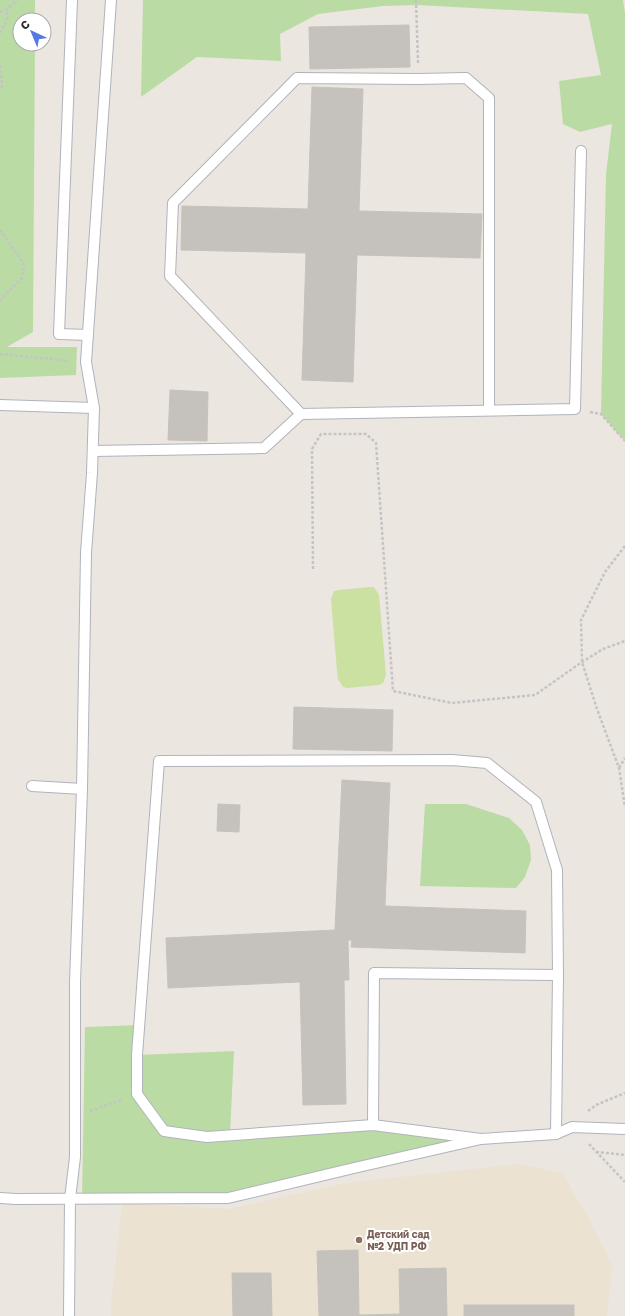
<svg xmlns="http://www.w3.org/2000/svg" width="625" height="1316" font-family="'Golos Text',sans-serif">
<rect width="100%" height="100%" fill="#ece6e1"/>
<path fill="#ebe2d2" d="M520,1164L562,1173L587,1215L612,1264L607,1316H111V1304L122,1203L228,1209L345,1183Z"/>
<g fill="#badca4">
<path d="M0,0H35V20H20V44H35L33,332L7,347H77L76,375L0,378Z"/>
<path d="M143,0H623L625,13V441L601,414L606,174L612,124L580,132L563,124L559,81L601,75L588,14L417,5L383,6L318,14L280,34L281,61L197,57L141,97Z"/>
<path d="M425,804H466L509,818L522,830L530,845L531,860L525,877L516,888L420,886Z"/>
<path d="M139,1025L137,1055L234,1051L230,1135L373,1125L481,1139L228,1198L82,1199L85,1027Z"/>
</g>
<path fill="#cae1a1" d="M370,587H374L379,595L386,675L383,683L379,685L348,688L343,687L338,679L337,671L331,599L334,591L339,590Z"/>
<g fill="#c5c1bc" stroke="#c7c2ba">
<path d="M409,25L410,67L310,69L309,27Z"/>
<path d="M312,87L363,89L359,211L482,214L480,258L357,255L353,382L302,380L306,253L181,250L182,206L308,209Z"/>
<path d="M170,390L208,392L207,441L168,440Z"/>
<path d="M294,707L393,710L392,751L293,749Z"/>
<path d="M342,780L390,783L385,906L526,911L525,953L351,947L352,940H348L349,980H344L346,1104L303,1105L300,982L168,988L166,938L335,930Z"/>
<path d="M218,804L240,805L239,832L217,831Z"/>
<path d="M358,1250L359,1315L400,1314L399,1269L446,1268L447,1316H319L317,1251Z"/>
<path d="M232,1273H271L272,1316H233Z"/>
<rect x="464" y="1305" width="110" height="11"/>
</g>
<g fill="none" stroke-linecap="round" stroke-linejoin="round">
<defs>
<g id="service">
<path d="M72,0L59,334L88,335"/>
<path d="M0,405L94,408"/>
<path d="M489,410V98L466,78L418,79L297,78L173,203L170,276L301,414L575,409L581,151"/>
<path d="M93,451L264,448L301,414"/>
<path d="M32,786L82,789"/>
<path d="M373,1125L374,973L558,975"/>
<path d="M481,1139L373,1125L207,1137L164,1131L137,1094V1055L159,761L452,760L487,763L536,802L557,870L558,975L556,1134"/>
<path d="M0,1198L16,1199L228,1198L354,1168L481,1139L556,1134L572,1127L625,1129"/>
<path d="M69,1316L70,1199L75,1157V982L82,789L86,553L92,473L94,408L86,362L111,0"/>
</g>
</defs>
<use href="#service" stroke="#b1b3bb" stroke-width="12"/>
<g stroke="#c4c4c4" stroke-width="2.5" stroke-dasharray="3 2" stroke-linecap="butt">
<path d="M416,0L418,63"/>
<path d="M0,12L7,9L17,0"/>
<path d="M0,33L7,20V9"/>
<path d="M0,65L2,86L0,90"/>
<path d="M0,230L24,264L22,278L0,300"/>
<path d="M0,354L69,361"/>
<path d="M590,412L601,414L625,441"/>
<path d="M625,546L605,572L581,620L582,662L597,709L619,768L625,807"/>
<path d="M313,569L312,449L321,434H366L376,443L393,691L452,703L535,695L582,662L603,649L625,641"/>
<path d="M619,768L625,758"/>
<path d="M90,1111L121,1100"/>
<path d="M588,1111L596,1105L625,1093"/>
<path d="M589,1144L625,1182"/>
<path d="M596,1152L625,1155"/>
</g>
<use href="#service" stroke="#fff" stroke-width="10"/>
</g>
<circle fill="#8d6e63" stroke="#fff" stroke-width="1.5" cx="359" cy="1240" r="4"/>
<g text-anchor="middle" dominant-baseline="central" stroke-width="4" stroke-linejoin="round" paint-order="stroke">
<g font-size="10" font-weight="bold" fill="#785e54" stroke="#fff" text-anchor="start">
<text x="367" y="1234">Детский сад<tspan x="367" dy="12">№2 УДП РФ</tspan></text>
</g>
</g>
<g transform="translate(32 32) rotate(316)"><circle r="19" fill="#ffffff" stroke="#ababab"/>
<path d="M0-3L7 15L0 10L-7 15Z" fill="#5579e5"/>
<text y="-6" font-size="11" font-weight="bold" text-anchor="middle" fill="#2c2c2c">С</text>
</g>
</svg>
